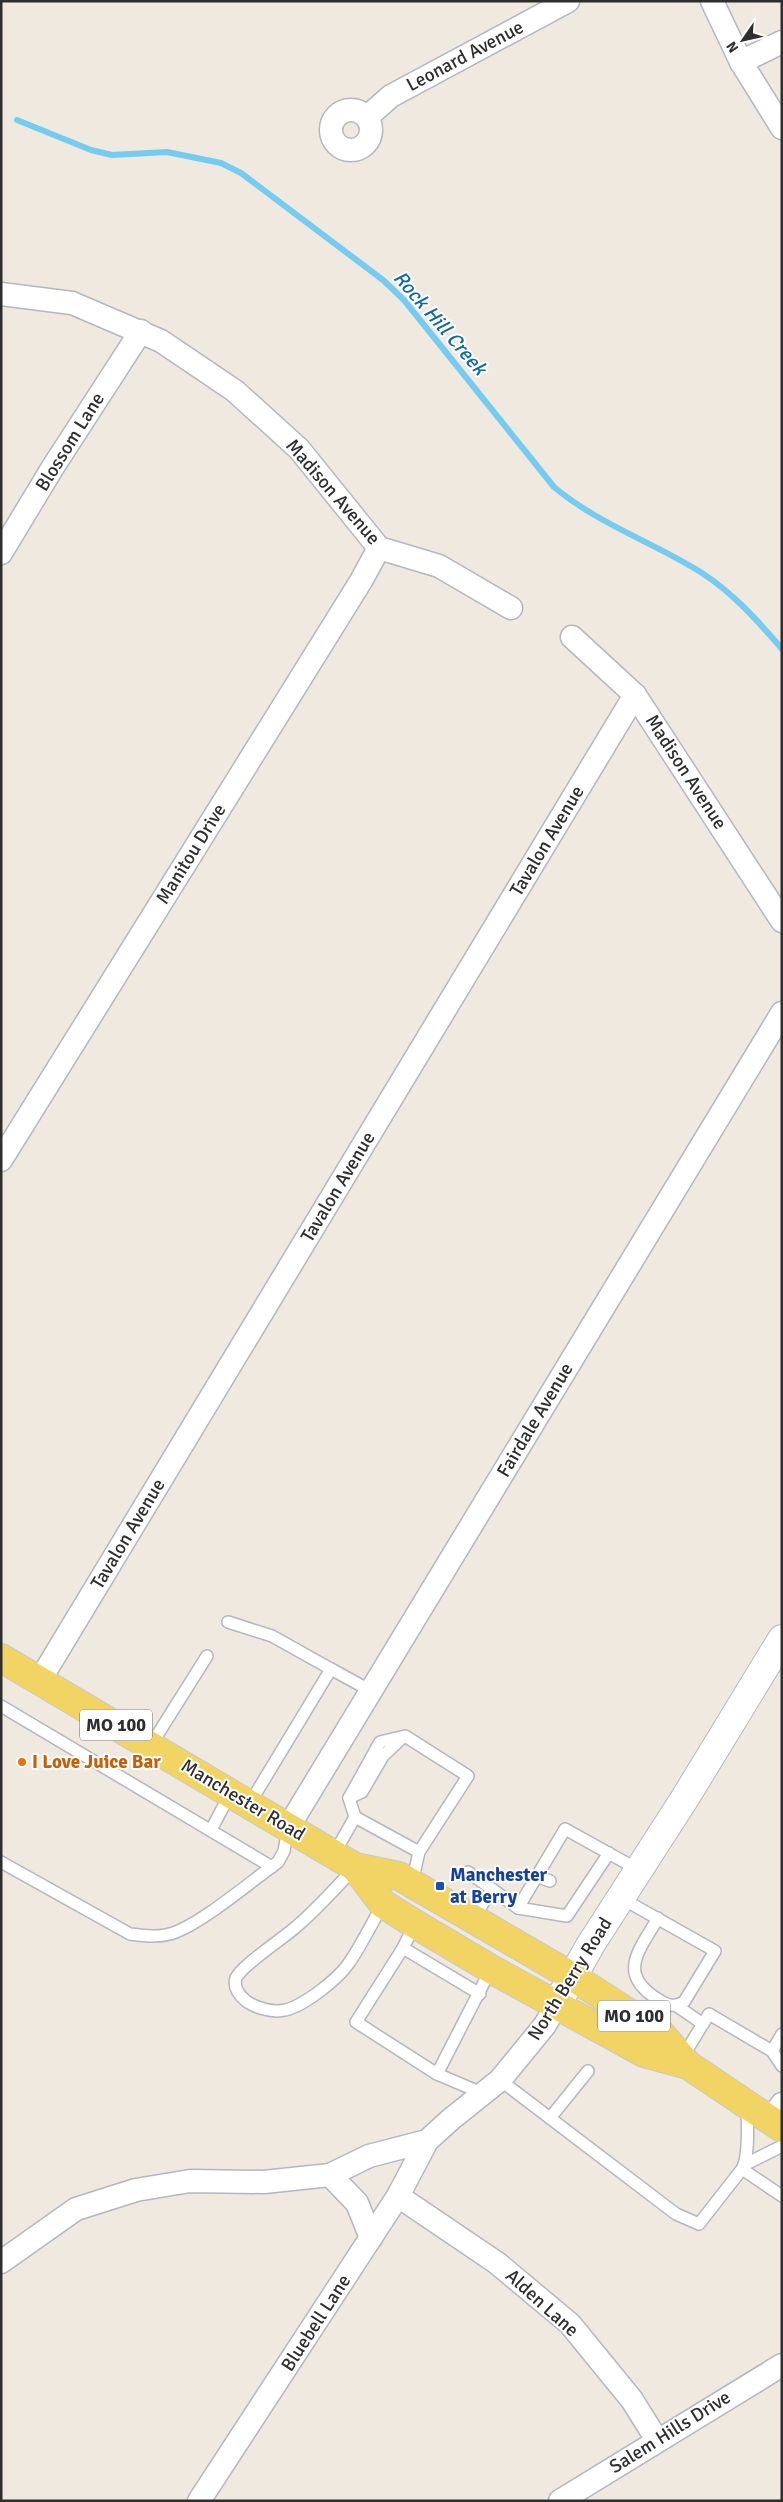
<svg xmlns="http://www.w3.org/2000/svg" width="783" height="2502" font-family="Signika,sans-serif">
<rect width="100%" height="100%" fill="#efe9e0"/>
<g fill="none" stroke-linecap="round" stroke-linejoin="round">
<path stroke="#75cbf0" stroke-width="6" d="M17,120L91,150L112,155L167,152L221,163L241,173L383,280L404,300L554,487C598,524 653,542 702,573C733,593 758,621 782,649"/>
<defs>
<g id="lane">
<path d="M228,1622L272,1636L331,1669"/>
<path d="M1,1706L272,1867"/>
<path d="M151,1745L207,1656"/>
<path d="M349,1798L362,1792L383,1756L401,1739"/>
<path d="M250,1803L331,1669L371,1691"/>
<path d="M211,1830L231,1792"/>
<path d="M334,1854L355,1817"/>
<path d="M1,1862L130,1934C145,1936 161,1938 176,1932C207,1919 249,1883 278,1862L284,1851L288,1828"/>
<path d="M355,1867C336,1888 318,1908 297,1926C284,1938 242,1965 236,1978C233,1987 239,1995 246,2001C256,2008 273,2013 285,2010C304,2006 338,1979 349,1963C362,1944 372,1923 383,1904"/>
<path d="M468,1872L492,1889"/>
<path d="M536,1876L550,1881"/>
<path d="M412,1883L419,1852L468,1776L405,1736L380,1742L349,1798L355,1817L419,1852"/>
<path d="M621,1898L715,1951L684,2002C673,2008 668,2005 659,2000C616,1974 639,1951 658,1918"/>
<path d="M518,1908L567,1916L609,1853"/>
<path d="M473,1919L492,1889L518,1908L565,1829L639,1870"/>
<path d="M415,1924L403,1948L356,2022L437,2074L484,2094"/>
<path d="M403,1948L480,1994"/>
<path d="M677,2006L703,2024"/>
<path d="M772,2051L782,2034"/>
<path d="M682,2058L709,2014L772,2051L782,2066"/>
<path d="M437,2074L491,1969"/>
<path d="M500,2080L676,2214L699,2224L742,2169"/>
<path d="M747,2105C747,2121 750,2156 742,2169L782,2196"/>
<path d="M550,2118L588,2071"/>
<path d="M744,2165L782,2146"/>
</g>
<g id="street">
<path d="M712,1L741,62L782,128"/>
<path d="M741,62L782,42"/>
<circle cx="351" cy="130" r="20"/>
<path d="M367,117L391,96L568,1"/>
<path d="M1,294L72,303L161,341L235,391L299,449L379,548L439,566L511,608"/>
<path d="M1,553L53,467L141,331"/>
<path d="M572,637L635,695L782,921"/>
<path d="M1,1160L361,581L379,548"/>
<path d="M40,1680L635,695"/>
<path d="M289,1826L782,1013"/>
<path d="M770,2119L782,2104"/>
<path d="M330,2175L357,2203L371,2238"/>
<path d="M398,2196L497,2263L570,2324L632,2400L657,2440"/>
<path d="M1,2262L76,2209L136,2190L190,2181L264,2182L330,2175L369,2156L427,2141L450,2120L500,2080L545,2025L557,2004"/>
<path d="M199,2501L398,2196L427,2141"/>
<path d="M560,2501L782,2365"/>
</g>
<path id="secondary" d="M557,2004L591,1944L685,1798L782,1639"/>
<g id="primary">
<path d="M1,1658L355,1867L399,1876L573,1977L660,2033L688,2065"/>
<path d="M355,1867L383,1904L415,1924L491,1969L644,2053L688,2065L782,2128"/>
</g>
</defs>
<use href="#lane" stroke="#b4b6c1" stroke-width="14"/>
<use href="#street" stroke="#b4b6c1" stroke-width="25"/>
<use href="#secondary" stroke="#b4b6c1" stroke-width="30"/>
<use href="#primary" stroke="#c9c9c9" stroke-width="30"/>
<use href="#lane" stroke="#fff" stroke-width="11"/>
<use href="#street" stroke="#fff" stroke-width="22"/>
<use href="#secondary" stroke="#fff" stroke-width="28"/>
<use href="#primary" stroke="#f1d463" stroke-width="28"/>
</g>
<circle fill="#e8710a" stroke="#fff" stroke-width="2" cx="22" cy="1762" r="5"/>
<rect fill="#1a4fb4" stroke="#fff" stroke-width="2" x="435" y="1881" width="10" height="10" rx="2.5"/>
<g text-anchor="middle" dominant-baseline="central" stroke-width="4" stroke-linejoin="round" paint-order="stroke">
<g fill="#fff" stroke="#6d6d6d" stroke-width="1">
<rect x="80" y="1709.5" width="72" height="31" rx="4"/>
<rect x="598" y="2000.5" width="72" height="31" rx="4"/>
</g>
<g font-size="18" font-weight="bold" fill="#2e2e2e">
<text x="116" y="1725">MO 100</text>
<text x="634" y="2016">MO 100</text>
</g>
<g font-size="19" fill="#2e2e2e" stroke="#fff">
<text transform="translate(465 56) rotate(-28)">Leonard Avenue</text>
<text transform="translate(70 442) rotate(-58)">Blossom Lane</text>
<text transform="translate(333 492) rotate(49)">Madison Avenue</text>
<text transform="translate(686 772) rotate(57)">Madison Avenue</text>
<text transform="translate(547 841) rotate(-59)">Tavalon Avenue</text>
<text transform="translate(191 854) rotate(-58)">Manitou Drive</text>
<text transform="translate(338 1187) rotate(-59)">Tavalon Avenue</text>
<text transform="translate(535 1420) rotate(-59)">Fairdale Avenue</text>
<text transform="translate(128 1534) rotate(-59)">Tavalon Avenue</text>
<text transform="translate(243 1800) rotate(31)">Manchester Road</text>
<text transform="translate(570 1979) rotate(-58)">North Berry Road</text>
<text transform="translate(542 2303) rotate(42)">Alden Lane</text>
<text transform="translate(316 2323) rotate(-57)">Bluebell Lane</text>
<text transform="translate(670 2432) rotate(-32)">Salem Hills Drive</text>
</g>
<g font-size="19" font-weight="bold" fill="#c56008" stroke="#fff" text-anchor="start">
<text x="32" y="1762">I Love Juice Bar</text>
</g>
<g font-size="19" font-weight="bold" fill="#164399" stroke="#fff" text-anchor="start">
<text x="450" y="1875">Manchester<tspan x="450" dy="22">at Berry</tspan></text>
</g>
<g font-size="20" font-style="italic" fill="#0d6ba2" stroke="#fff">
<text transform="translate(440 323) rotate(49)">Rock Hill Creek</text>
</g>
</g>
<rect width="783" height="2502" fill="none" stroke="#2e2e2e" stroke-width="5"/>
<g transform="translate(743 40) rotate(236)" stroke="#ffffff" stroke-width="4" paint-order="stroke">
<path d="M0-4L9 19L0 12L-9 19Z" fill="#2e2e2e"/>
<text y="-8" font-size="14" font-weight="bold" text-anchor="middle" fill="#2e2e2e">N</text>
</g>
</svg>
